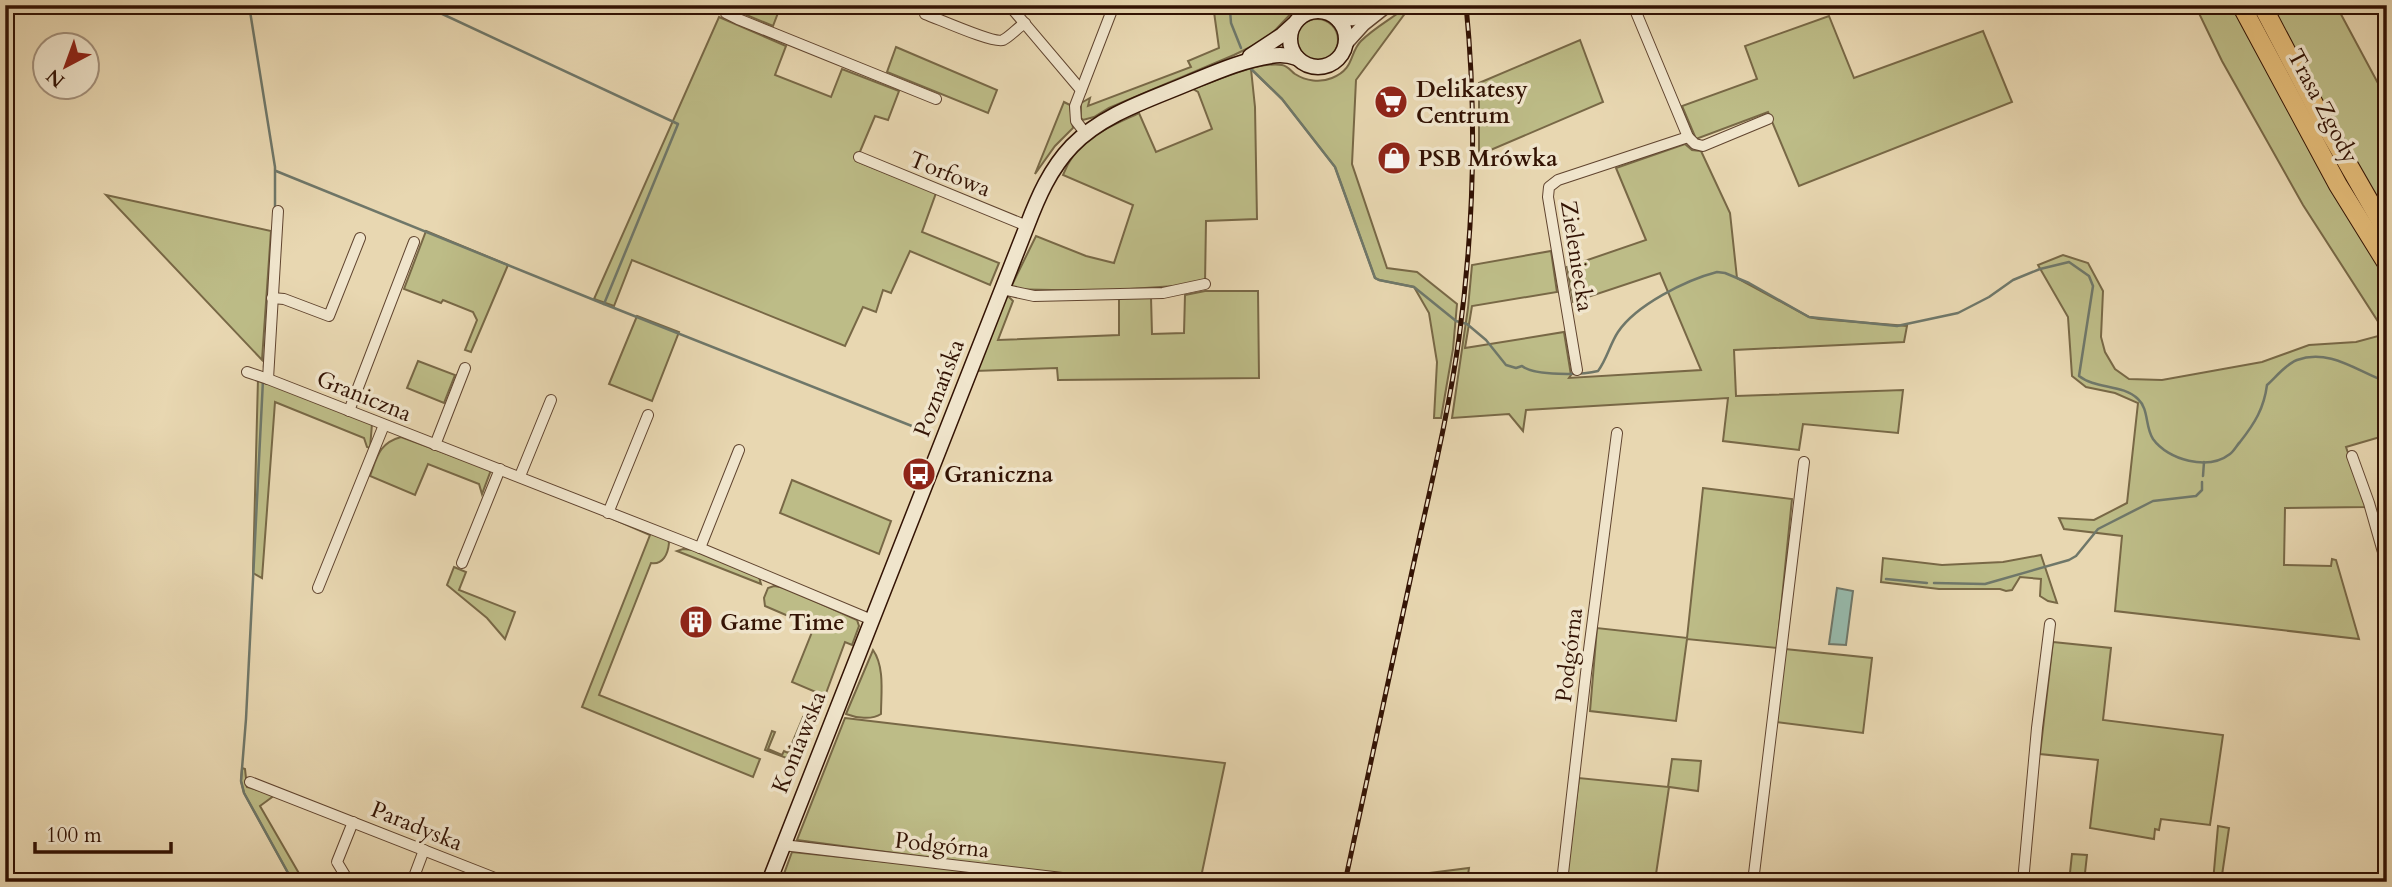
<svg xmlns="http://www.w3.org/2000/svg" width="2392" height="887" font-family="Cardo,serif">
<rect width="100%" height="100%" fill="#e8d7b1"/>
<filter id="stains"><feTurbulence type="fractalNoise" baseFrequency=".00286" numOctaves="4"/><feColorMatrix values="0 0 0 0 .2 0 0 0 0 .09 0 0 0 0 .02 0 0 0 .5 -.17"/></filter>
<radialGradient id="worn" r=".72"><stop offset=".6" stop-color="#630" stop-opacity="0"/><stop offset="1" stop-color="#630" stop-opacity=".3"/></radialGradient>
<g fill="#bdbc87" stroke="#786846" stroke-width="2">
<path d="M733,5H781L773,26L732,9Z"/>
<path d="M1227,5H1299L1267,39L1234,55L1109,108L1094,117L1083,120L1081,118V103L1090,98L1088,106L1191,67L1188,61L1219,48L1214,12Z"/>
<path d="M2195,5H2336L2387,100V435L2346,447L2366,507L2285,508L2284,565L2331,566L2332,559L2336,560L2359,639L2115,611L2122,536L2064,529L2059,518L2094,520L2127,503L2138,403L2115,393L2086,387L2072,376L2068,317L2038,265L2063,255L2088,263L2103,291L2101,337L2105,352L2115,369L2129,379L2162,380L2262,362L2309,345L2356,342L2386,334L2303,205L2222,61Z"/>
<path d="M1405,8L1406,12L1356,80L1352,164L1387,268L1417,272L1457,304L1453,349L1441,418H1434L1437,362L1429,313L1414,287L1379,280L1375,278L1335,167L1282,99L1251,69L1255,107L1257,219L1206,221L1205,284L1100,291L1010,289L1036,236L1086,256L1114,263L1133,205L1063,175C1077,138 1105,129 1139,113L1156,152L1212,129L1198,92L1193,89C1215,81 1259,61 1282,65C1288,66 1291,71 1295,74C1306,81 1320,83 1332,78C1355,69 1349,53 1361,41C1374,28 1391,19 1405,8Z"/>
<path d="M1829,16L1854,78L1983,31L2012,102L1799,186L1768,112L1696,139L1682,106L1757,79L1745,46Z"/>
<path d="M719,17L786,46L775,75L831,97L842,69L899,91L888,120L875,116L856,161L936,193L922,232L999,263L990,285L910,251L891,293L883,290L876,312L863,307L845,346L632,260L614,306L594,299Z"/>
<circle cx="1317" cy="40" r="21"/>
<path d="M1580,40L1603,102L1479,155V83Z"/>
<path d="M896,47L997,90L988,113L887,72Z"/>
<path d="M1064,102L1070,105L1073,128L1055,146L1035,174Z"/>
<path d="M1685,144L1692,150L1701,151L1730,213L1737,278L1809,317L1819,319L1907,326L1904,342L1734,350L1736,396L1903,390L1898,433L1803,424L1799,450L1723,441L1728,398L1526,410L1523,431L1509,414L1452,418L1468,308L1472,265L1551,251L1557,292L1472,306L1465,348L1564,332L1571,375L1569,378L1701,370L1660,273L1573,302L1567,267L1646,240L1616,168Z"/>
<path d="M106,195L271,231L262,360Z"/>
<path d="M426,231L508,265L471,352L465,350L477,320L473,312L443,300L441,303L404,289Z"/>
<path d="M1205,291H1258L1259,378L1058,380L1057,368L975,371L1006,294L1013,301L998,340L1119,335V296L1151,297L1152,334L1184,333L1185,295Z"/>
<path d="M637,316L679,332L652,401L609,384Z"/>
<path d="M418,361L455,375L444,403L407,388Z"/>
<path d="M258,378L372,424L370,448L367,447L364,438L275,402L262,578L253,573Z"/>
<path d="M401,437L491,470L482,494L479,484L428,464L415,495L370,476C377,457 379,443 401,437Z"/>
<path d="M792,480L891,521L879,554L780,513Z"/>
<path d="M1703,488L1792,499L1777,648L1687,639L1676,721L1590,711L1597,628L1687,638Z"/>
<path d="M613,519L668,540L669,543C668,554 663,565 651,563L599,695L760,759L753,777L582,707L650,535Z"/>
<path d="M683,549L694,550L759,577L761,584L677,551Z"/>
<path d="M2041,555L2057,603L2048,601L2040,596L2041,579L2020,577L2012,590L2006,591L2000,589H1939L1881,582L1883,558L1942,565L2003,562Z"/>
<path d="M454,567L466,572L459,590L515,612L505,639L487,618L447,585Z"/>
<path d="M774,586L786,588L857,620L859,626L852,645L845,642L825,696L792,682L814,627L765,606L764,598L768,588Z"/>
<path d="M2053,642L2111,648L2103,720L2223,735L2210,825L2161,819L2159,830L2155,829L2154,839L2090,828L2098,760L2040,754Z"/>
<path d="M1785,649L1872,658L1863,733L1776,722Z"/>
<path d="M873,650C885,667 881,694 881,714C872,720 856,718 846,714Z"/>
<path d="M803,717L815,723L800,763L765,750L772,731L775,732L768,749L782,755L784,751L788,753Z"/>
<path d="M845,718L1225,763L1200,882H1111L797,840Z"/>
<path d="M1672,759L1701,761L1698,791L1669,787L1655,881L1614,879V882H1566L1579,778L1668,787Z"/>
<path d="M242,768L245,769L247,787L275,795L260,806L304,882H293L244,793L241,781Z"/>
<path d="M2218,826L2229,828L2221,882H2213Z"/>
<path d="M792,852L1084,882H781Z"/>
<path d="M2072,854L2087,855L2084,882H2069Z"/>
<path d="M1469,868L1467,882H1359Z"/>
</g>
<path fill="#97baac" stroke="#6f7769" stroke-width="2" d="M1837,588L1853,591L1846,645L1829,644Z"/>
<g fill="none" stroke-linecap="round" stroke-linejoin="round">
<g stroke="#6f7769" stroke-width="2.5">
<path d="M249,5L275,167V210"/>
<path d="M423,5L678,124L604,304L927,432"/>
<path d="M1230,10L1231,23L1241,48"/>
<path d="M1249,67L1282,99L1335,167L1375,278L1379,280L1414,287L1456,321L1467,324L1486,340L1506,365L1516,368L1522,366C1534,376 1582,375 1598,371C1607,359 1610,344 1618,332C1636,305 1686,280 1717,272L1725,273L1749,283L1809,317L1897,326L1958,313L1989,297L2013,280L2040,269L2069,262L2089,276L2093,286L2079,376C2095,389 2123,384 2138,399C2149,409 2145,427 2153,439C2168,460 2208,471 2230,454C2234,451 2237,445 2240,442C2255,423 2264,408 2267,385C2276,377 2286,364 2297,360C2330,348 2358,372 2387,382"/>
<path d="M276,171L604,304"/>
<path d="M264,367L269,286"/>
<path d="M263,380L246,719L241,781L244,793L293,882"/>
<path d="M2203,476L2204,462"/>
<path d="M1886,579L1927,583"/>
<path d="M1934,583L1985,584L2069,560L2076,556L2098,529L2153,501L2196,496L2202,490V482"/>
</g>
<defs>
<g id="minor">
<path d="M729,5L726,13L738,19L936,99"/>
<path d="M1009,5L1081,90"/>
<path d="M925,14C939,19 994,44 1003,40C1011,36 1017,28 1025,23"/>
<path d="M1086,134L1076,121L1075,106L1114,5"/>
<path d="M1688,137L1695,144L1703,146L1768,119"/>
<path d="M859,157L1027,226"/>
<path d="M1002,289L1034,296L1163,293L1205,284"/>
<path d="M272,298L284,299L329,316L360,238"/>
<path d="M1577,370L1548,197L1549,187L1558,180L1688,137L1633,5"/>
<path d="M247,372L268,379L700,548L872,620"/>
<path d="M268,379L278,211"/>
<path d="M349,411L414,242"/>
<path d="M435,445L465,368"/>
<path d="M2352,456L2369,503L2387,566"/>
<path d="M520,476L551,400"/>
<path d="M608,513L648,415"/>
<path d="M700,548L739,450"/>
<path d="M462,563L500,469"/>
<path d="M318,588L384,425"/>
<path d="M250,782L505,882"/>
<path d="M783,845L1096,882"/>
<path d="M346,877L337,862L353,822"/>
<path d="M412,882L424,850"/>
<path d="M1562,882L1586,673L1617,433"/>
<path d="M1753,882L1804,462"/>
<path d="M2023,882L2037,728L2050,624"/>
</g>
<g id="tertiary">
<path d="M1338,21L1360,18L1372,12"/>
<path d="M1345,45L1364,24L1388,5"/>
</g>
<g id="secondary">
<circle cx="1318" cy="39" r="28"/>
<path d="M1250,56L1282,35L1293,25"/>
<path d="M769,882L1027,226C1038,197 1050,169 1072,146C1103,114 1149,100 1189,83C1216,72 1243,60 1271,56C1281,54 1288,55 1297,58"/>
</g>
<g id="motorway">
<path d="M2241,5L2338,185L2387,264"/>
<path d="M2262,5L2321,117L2387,232"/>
</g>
</defs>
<use href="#minor" stroke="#60442f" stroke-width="12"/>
<use href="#tertiary" stroke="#60442f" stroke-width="15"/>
<use href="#secondary" stroke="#331304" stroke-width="17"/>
<use href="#motorway" stroke="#331304" stroke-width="20"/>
<use href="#minor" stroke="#f0e5cc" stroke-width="10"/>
<use href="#tertiary" stroke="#f0e5cc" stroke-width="12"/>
<use href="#secondary" stroke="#f0e5cc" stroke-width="14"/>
<use href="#motorway" stroke="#e4bc78" stroke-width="18"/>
<defs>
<path id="rail" d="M1345,882C1367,780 1389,678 1411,576C1428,497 1448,418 1459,338C1474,227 1477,116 1466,5"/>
</defs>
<use href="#rail" stroke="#331304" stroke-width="5"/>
<use href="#rail" stroke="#f0e5cc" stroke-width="2.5" stroke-dasharray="8" stroke-linecap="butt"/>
</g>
<defs>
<symbol id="supermarket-disc" viewBox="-11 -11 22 22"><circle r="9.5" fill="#8f2418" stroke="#f0e5cc"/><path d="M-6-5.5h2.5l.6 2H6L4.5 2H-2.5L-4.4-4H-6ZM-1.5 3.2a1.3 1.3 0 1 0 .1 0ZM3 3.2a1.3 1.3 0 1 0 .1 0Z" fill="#fff"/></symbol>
<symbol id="shop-disc" viewBox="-11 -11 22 22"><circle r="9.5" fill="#8f2418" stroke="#f0e5cc"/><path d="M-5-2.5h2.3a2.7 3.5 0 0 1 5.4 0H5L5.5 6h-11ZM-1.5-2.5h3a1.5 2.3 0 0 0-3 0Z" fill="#fff"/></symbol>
<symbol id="bus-disc" viewBox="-11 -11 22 22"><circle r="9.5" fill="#8f2418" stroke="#f0e5cc"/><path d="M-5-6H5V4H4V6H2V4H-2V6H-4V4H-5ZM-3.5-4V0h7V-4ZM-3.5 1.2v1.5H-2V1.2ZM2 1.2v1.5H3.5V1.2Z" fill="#fff"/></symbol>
<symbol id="building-disc" viewBox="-11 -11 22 22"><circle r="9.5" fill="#8f2418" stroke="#f0e5cc"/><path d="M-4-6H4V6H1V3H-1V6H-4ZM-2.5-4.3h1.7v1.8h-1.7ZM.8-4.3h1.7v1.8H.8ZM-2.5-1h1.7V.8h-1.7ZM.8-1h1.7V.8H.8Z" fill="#fff"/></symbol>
</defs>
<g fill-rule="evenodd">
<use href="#supermarket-disc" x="1372" y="83" width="38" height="38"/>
<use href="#shop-disc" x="1375" y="139" width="38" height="38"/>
<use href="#bus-disc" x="900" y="455" width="38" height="38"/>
<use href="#building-disc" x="677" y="603" width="38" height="38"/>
</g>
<g text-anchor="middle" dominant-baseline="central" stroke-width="7" stroke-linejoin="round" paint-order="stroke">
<g font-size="23" font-weight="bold" fill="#331304" stroke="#f0e5cc" text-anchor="start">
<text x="1416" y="89">Delikatesy<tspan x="1416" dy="26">Centrum</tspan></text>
<text x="1418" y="158">PSB Mrówka</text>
<text x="944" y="474">Graniczna</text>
<text x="720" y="622">Game Time</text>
</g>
<g font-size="23" fill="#331304" stroke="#f0e5cc">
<text transform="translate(2323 106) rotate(62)">Trasa Zgody</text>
<text transform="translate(950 174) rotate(22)">Torfowa</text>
<text transform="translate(1577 256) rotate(81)">Zieleniecka</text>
<text transform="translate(939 388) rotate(-69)">Poznańska</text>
<text transform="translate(364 396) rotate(22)">Graniczna</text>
<text transform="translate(1569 655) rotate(-83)">Podgórna</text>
<text transform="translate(799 742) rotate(-68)">Koniawska</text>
<text transform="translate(417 826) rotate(22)">Paradyska</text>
<text transform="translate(942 845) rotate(6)">Podgórna</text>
</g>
</g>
<rect width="2392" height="887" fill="none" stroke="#e8d7b1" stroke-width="28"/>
<rect x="7" y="7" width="2378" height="873" fill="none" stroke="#331304" stroke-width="3.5"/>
<rect x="14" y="14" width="2364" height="859" fill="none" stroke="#331304" stroke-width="2"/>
<g transform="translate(66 66) rotate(221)"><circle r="33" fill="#f0e5cc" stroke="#a4917c" stroke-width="2"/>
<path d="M0-5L12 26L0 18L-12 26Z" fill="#8f2418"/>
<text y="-10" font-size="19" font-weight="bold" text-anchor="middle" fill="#331304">N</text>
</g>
<path d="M35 842v10h136v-10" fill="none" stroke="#331304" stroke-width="3.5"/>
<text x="46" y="842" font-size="21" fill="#331304" stroke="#f0e5cc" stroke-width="5" paint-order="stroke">100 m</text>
<rect width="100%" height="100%" filter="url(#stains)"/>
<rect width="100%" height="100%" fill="url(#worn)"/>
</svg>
